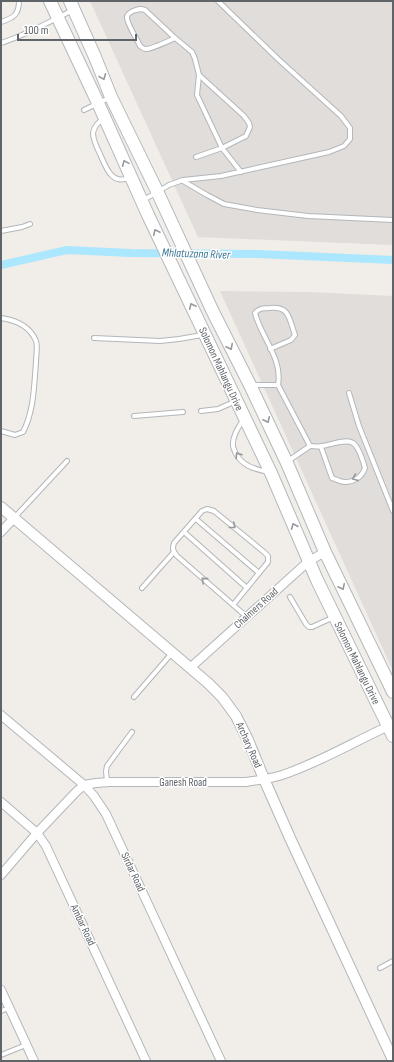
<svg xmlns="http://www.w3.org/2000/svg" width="394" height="1062" font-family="'Sofia Sans Condensed',sans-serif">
<rect width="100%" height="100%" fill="#f1ede8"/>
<g fill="#e0ddda">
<path d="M90,1H393V245L198,237Z"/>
<path d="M220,291L307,292L393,296V671Z"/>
</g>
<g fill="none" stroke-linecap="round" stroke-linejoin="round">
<path stroke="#abe7fe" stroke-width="8" d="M1,265L67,250L131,253L259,254L393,260"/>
<defs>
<g id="service">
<path d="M1,22C13,18 19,15 19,1"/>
<path d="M175,38C168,41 152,49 146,49C143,49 142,47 140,46C138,41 126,22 127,17C127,14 131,12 133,11C138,9 141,8 145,10L175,38L192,52L195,59L199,75L244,116L249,123L250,127L246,136L222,148L196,157"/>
<path d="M1,43C26,35 49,22 73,10"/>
<path d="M199,75L197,95L222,148L241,172"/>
<path d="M84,110L109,98"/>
<path d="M104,118C99,122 94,126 93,133C93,140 97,148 100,154C106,167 111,185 129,178"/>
<path d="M183,181L207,195L224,204L257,210L308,216L393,220"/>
<path d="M142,201L169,185L183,180L221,176L329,152L344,146L350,139V128L341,116L278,59L218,1"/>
<path d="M1,231L22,227L30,224"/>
<path d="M1,318C15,320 30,326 36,341C38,346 36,356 36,362C34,386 34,411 23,432L15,435L1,431"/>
<path d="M94,338L160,341L179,339L202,335"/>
<path d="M270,349L291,340L295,335C289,319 290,306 270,308C264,308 259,308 255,313C261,337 283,359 278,385"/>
<path d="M252,385H278L310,446L288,461"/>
<path d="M349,393L359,426L393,511"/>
<path d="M201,411L218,409L236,401"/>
<path d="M134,416L183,412"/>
<path d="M243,420C238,428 232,437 233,446C233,448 235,451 235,452C242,466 254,469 268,472"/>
<path d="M310,446C314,446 318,447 322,446C331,445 346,438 353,443C359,447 363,461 365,468C362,477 354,482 345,482C340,482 336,479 332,478L321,447"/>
<path d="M14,518L67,461"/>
<path d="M196,519L259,573"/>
<path d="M184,532L247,588"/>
<path d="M142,588L174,552"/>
<path d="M290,597L306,624L309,627H312L334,617"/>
<path d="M233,605L268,562V556L264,552L214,511L207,509L202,511L174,543C172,549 173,551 177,556L247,617"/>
<path d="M134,697L172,653"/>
<path d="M107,782L106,771L107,766L132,732"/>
<path d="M380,968L393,961"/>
<path d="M1,1011L9,1008"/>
<path d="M1,1055L26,1045"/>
</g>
<g id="minor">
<path d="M1,532L14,518"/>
<path d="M190,668L300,569L309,561L325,552"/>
<path d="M1,715L84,785L94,796L106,814L221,1061"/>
<path d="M1,802L37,833L46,846L146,1061"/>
<path d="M1,875L37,833L76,792L84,785L96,783L110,782H246C258,780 270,779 282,775C319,763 355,741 391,725"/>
<path d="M1,990L34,1061"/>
</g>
<path id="tertiary" d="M1,507L208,683L222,697L236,716L248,740L264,779L290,838L393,1060"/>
<g id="secondary">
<path d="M50,1L98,103L148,215L271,473L317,580L393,736"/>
<path d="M70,1L95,57L111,97L157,191L213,312L250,385L287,463L325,552L393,692"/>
</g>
</defs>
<use href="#service" stroke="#b3b6ba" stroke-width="6"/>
<use href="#minor" stroke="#b3b6ba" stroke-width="10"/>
<use href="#tertiary" stroke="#b3b6ba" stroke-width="12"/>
<use href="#secondary" stroke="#b4b8bc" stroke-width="14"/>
<use href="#service" stroke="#fff" stroke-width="4"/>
<use href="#minor" stroke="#fff" stroke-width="8"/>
<use href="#tertiary" stroke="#fff" stroke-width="10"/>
<use href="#secondary" stroke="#fff" stroke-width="12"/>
</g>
<defs><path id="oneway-chevron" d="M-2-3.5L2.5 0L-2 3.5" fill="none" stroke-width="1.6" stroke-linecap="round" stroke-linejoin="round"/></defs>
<g stroke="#979a9d">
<use href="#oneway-chevron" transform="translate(103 77) rotate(68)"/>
<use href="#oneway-chevron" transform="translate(125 163) rotate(-114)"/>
<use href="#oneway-chevron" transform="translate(156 232) rotate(-116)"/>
<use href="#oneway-chevron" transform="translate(192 306) rotate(-115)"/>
<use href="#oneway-chevron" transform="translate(230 347) rotate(63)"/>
<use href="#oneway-chevron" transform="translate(267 420) rotate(65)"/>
<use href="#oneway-chevron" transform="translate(238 455) rotate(-123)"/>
<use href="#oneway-chevron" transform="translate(355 478) rotate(157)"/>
<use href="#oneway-chevron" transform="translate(233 526) rotate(39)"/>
<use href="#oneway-chevron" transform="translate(294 526) rotate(-113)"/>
<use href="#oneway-chevron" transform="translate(204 580) rotate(-139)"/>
<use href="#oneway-chevron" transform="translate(342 587) rotate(64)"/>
</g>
<g text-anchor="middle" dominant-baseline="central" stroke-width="3" stroke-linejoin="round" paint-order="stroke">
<g font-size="11" fill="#5f6468" stroke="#fff">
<text transform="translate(221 369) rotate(65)">Solomon Mahlangu Drive</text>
<text transform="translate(256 608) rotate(-42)">Chalmers Road</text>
<text transform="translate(357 663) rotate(64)">Solomon Mahlangu Drive</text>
<text transform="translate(249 745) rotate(66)">Archary Road</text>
<text x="183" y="782">Ganesh Road</text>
<text transform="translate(133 872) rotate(65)">Sirdar Road</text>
<text transform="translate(83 925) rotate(65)">Ambar Road</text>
</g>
<g font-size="12" font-style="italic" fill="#3d7796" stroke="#fff">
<text transform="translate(196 254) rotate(2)">Mhlatuzana River</text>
</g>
</g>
<rect width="394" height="1062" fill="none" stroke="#5f6468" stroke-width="4"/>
<path d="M18 34v6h118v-6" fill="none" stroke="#5f6468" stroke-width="2"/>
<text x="24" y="34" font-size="12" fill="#5f6468" stroke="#ffffff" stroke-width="3" paint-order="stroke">100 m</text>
</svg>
